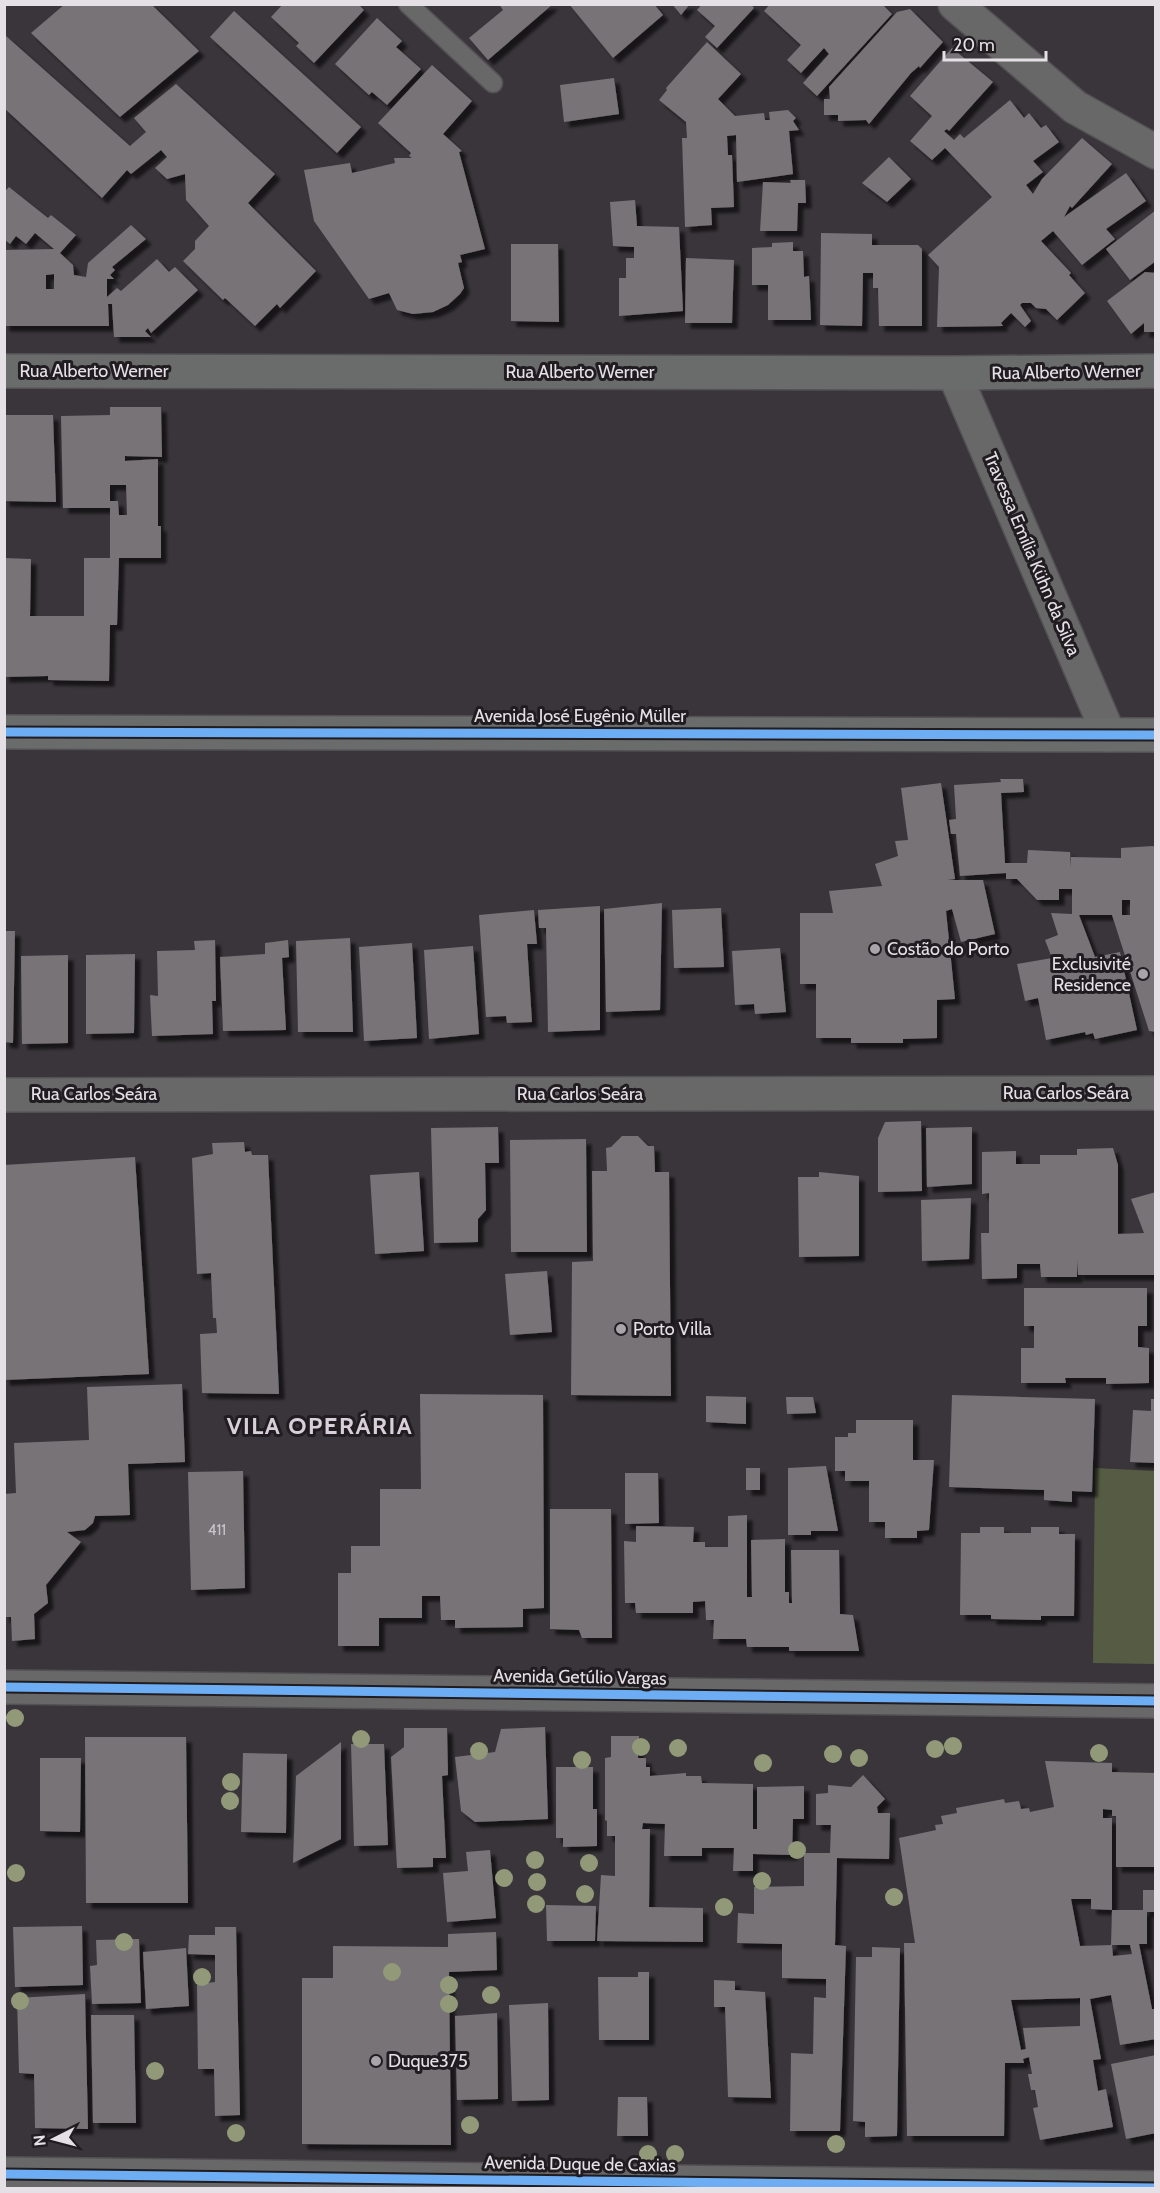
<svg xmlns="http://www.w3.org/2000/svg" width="1160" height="2193" font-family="Cabin,sans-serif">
<defs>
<filter id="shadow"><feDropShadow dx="5.5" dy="5.5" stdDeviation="1.5" flood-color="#0009"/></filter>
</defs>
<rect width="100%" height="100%" fill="#39353a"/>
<path fill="#565c44" d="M1095,1468L1155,1471V1664L1093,1663Z"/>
<g fill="#777377" fill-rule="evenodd" filter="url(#shadow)">
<path d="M65,4H151L199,51L120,117L31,33Z"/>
<path d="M283,4H358L364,10L314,63L296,46L299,43L271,17Z"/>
<path d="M499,4H553L488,60L469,38L503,10Z"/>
<path d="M569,4H654L663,15L613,58Z"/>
<path d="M672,4H690L681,15Z"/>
<path d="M702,4H751L754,8L717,48L705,37L715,26L697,10Z"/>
<path d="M770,4H882L892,14L817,96L803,83L829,54L824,48L801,73L787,60L801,45L764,11Z"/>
<path d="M910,9L943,42L920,68L919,66L911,73L869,124L866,120L838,121V115H824V99H830L829,87L897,12Z"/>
<path d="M234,11L361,127L337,153L210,37Z"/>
<path d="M377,18L402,41L396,47L421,69L387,105L372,92L369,95L335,64Z"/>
<path d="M6,36L130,146L146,132L134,118L176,84L275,174L248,203L316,271L280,308L277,304L255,326L225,298L223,300L183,261L195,249V241L209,226L186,200L185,174L167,179L155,168L167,157L161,150L131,174L127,170L102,198L4,108Z"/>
<path d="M707,42L741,74L718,99L735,116L764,113L765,120H770L769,112L788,110L796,118L793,121L799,130L789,131L793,174L737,182L736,135L727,136L728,155H732L734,207L711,208L712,225L685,227L682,138H687L686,122L659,100L667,90L666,88Z"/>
<path d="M952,48L993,82L949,131L947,129L944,131L954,140L960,134L964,138L1010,100L1024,118L1029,113L1041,128L1046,125L1059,142L1033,161L1043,172L1026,185L1033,194L1042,179L1082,138L1112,164L1072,208L1070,206L1064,217L1126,173L1146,201L1106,229L1115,239L1082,265L1053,231L1041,241L1071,273L1069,275L1085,293L1057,320L1046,309L1036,308L1031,303H1022L1020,305L1031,321L1025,327L1011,313L1001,323L1003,326L937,327L939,267L928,255L992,197L945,148L932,160L910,141L932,116L910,96Z"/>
<path d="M432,65L472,101L443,134L462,151L459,152L485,249L460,255L462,262L458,263L464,288L460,294L448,305L433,312L413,314L397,310L389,293L369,299L314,221L304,170L350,163L352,173L395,163L394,158H412L409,156L411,153L378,123Z"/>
<path d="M614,78L619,114L564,122L560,85Z"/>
<path d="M889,157L911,179L887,202L862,183Z"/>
<path d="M790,180H805L806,203H798L797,231H760L763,182L791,183Z"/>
<path d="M9,187L48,218L51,215L76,235L60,253L73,265L74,275L86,277L88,263L131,225L146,239L112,267L115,270L110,275L114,279H107V297L117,288L121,291L157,259L169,272L175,267L198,290L151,333L148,328L145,331L151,337H114L112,304H108L109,326H4V250L54,249L35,233L26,244L16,236L10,244L4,239V192ZM54,274V289H46V275Z"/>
<path d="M635,200L637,226L679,227L683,311L619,316V278H626V258H634V247L613,246L610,202Z"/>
<path d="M1156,210V261L1130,280L1106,249Z"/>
<path d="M821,233L872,234V245H918L922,249V326H879L878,288H873V273H863L862,326L820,325Z"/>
<path d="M793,242V251H803L804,277L809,276L811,320H768V285H752V248L772,247V243Z"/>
<path d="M511,244H558L559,322L511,321Z"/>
<path d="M686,258L734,260L732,323H685Z"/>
<path d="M1145,272L1156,273V332H1144V323L1131,334L1107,301Z"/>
<path d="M110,407H161L162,457L125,456V461L158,459V526H161V558H119L117,625H110L109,681L48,680V676L4,677V558L31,559L30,616H84V558H110V508H63L61,416L110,415ZM110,485H126L127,515H119L118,501H110Z"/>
<path d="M4,415H53L56,502L4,501Z"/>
<path d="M1000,779H1023L1024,792L1001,793L1005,863H1027L1028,850L1070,852L1071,868V857L1121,858V848L1153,846L1156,848V1032L1149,1031L1112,915H1079L1095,957L1120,952L1137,1030L1095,1039L1093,1033L1086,1035L1085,1032L1046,1040L1038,998L1025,1001L1017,964L1052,958L1045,940L1058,935L1051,913L1072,914V889H1059V900H1037L1017,879H1006V873L960,876L956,834H951L949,820L956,819L954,785L1001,782ZM1122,900H1130V915H1122Z"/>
<path d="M941,783L955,879L947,880H983L995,934L961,942L952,909L946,911L955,999L937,1000V1038L903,1039V1043H851V1038H816V984H800V913H833L829,891L882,886L875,864L898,856L895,841L908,840L901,788Z"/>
<path d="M662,903L660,1010L606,1012L604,909Z"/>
<path d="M600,906V1030L548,1032L546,928H539L538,910Z"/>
<path d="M721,908L724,967L674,968L672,910Z"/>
<path d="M534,910L537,944H527L532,1022L507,1023L506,1016L486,1017L479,915Z"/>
<path d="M4,931H15L13,1043L4,1042Z"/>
<path d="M350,938L353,1032H298L296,941Z"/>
<path d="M215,940L216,1001H212L213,1034L152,1036L150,995L158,996L157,951L195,950L194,941Z"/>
<path d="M288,940L289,957L282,958L286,1030L223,1031L220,957L265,954V943Z"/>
<path d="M412,943L417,1038L364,1041L359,947Z"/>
<path d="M473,946L479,1034L429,1039L424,950Z"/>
<path d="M780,948L786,1012L755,1014L754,1004L735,1005L732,951Z"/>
<path d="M135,954L134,1033L86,1034V955Z"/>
<path d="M68,955V1043L22,1044L21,956Z"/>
<path d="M921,1121L922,1191L878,1192V1138L885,1122Z"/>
<path d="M498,1127L499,1163H485L486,1210L478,1219V1242L434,1243L431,1128Z"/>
<path d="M972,1127V1184L927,1187L926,1128Z"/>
<path d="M622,1136H638L648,1146H654L655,1172H669L671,1396L571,1395L572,1262L593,1261L592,1171H607L606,1148L611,1147Z"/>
<path d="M586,1139L587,1252H511L510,1140Z"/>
<path d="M244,1142L245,1152L251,1151L252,1155H268L279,1394L202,1393L200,1334L217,1333L216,1318H213L211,1273L197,1274L192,1158L213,1154L212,1143Z"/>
<path d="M1113,1148L1118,1165V1234L1144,1233L1131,1199L1156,1192V1275H1078L1077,1260V1277H1041L1040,1264H1017V1278L982,1279L981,1233H989V1193L982,1194V1152L1016,1151V1164H1040V1155H1077V1149Z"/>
<path d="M135,1157L149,1374L4,1380V1165Z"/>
<path d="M419,1172L424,1251L375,1254L370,1175Z"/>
<path d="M819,1172L859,1176V1256L799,1257L798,1177H819Z"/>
<path d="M971,1198L969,1259L922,1261L921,1200Z"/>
<path d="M547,1271L552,1332L510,1335L505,1274Z"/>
<path d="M1024,1288H1147V1326H1138V1347L1149,1348V1383L1106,1384V1378H1065L1066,1383H1021V1348H1034V1326H1024Z"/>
<path d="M182,1384L185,1462L128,1464L130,1515L95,1516L93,1523L85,1530L67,1532L81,1542L46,1585L48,1603L34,1614L35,1639L12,1641L11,1617H4V1494L16,1493L14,1443L89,1440L87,1387Z"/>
<path d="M420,1394L543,1395L544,1608L523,1609V1627L455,1628V1620H441L440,1596H422V1618H379V1646H338V1573H351V1546H380V1489H421Z"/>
<path d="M952,1395L1095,1399L1092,1492L1072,1491V1502L1044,1500V1490L949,1487Z"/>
<path d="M706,1396L746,1397V1424L706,1422Z"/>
<path d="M786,1397H813L816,1413L787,1414Z"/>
<path d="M1151,1399H1156V1463L1130,1462L1133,1410L1151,1411Z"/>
<path d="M856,1420H913V1460H934L929,1530L917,1531V1538H885V1522H869V1481H845V1471H835V1437H848V1433H856Z"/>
<path d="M826,1466L838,1531H811V1535H788V1468Z"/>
<rect x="746" y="1468" width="14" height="22"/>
<path d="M243,1471L245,1588L191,1590L188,1472Z"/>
<path d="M625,1473H658L659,1523L625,1524Z"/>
<path d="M550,1509H611L612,1638H582L579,1630L550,1629Z"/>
<path d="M747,1515V1597H752L751,1540L785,1539V1592H789V1603H792L791,1550H839L840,1614L853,1615L859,1651H789V1647H747L746,1639H713L714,1620H706L705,1601L693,1602V1613H636L635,1603H625L624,1541L636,1542V1526L694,1527L693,1542H705V1547H728V1516Z"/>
<path d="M980,1527H1004V1533H1031V1527H1059V1534H1075L1074,1616H1041V1620L991,1619V1615H960L961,1533H980Z"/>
<path d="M545,1727L548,1819L475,1822L461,1811L455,1757L495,1752L501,1729Z"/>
<path d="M404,1728H447L448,1775L442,1776L446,1858H433V1867L397,1868L391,1757L404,1747Z"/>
<path d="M611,1736H639L638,1758H646V1767H650V1776L686,1773V1776H701L702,1783L753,1784V1829H757V1787L804,1786V1819H793L792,1855L753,1854V1871H733L734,1848H702V1856H664L665,1824L643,1823L642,1829H650L649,1907L703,1908V1942L597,1941L601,1875L615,1876V1836H607V1821L605,1820V1758L611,1757Z"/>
<path d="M85,1737H186L188,1903H86Z"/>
<path d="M341,1742V1839L293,1863L296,1776Z"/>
<path d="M351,1744H384L388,1845L354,1846Z"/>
<path d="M243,1753L287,1754L286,1833L241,1832Z"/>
<path d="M40,1758H81L80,1832L40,1831Z"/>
<path d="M1045,1761L1112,1763V1772L1156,1773V1867H1116V1816H1112V1810L1103,1809V1818H1112V1910L1091,1909V1899H1071L1080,1946L1112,1945L1113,1956L1132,1954L1130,1945H1111L1112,1910H1143V1890H1156V1912H1147V1944H1139L1152,2009H1156V2039L1120,2045L1111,1995L1090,1999L1101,2059L1093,2060L1098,2091L1106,2089L1113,2127L1040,2140L1033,2108L1038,2107L1035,2090H1031L1028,2074H1032L1029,2057L1023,2059L1024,2063H1005L1004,2136H907L904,1943H915L899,1838L936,1830L935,1825L943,1824L941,1816L957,1813L956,1808L1004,1799L1005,1803L1019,1801L1021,1809L1029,1808L1030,1812L1054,1807ZM1080,1998V2026L1023,2028L1026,2049L1021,2050L1011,2000Z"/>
<path d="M556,1767H593V1809H597V1846L563,1847V1838H556Z"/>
<path d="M863,1775L885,1799L877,1807L878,1813H890L889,1859L837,1858L835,1945L846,1946L840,2131H790L791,2053L813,2054L814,1997L826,1998V1979L782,1978V1944L737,1943L738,1913L754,1914V1887L804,1886V1853H830L831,1825H816V1794L828,1793V1785L851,1787Z"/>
<path d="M490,1850L496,1918L447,1922L443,1873L468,1871L466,1852Z"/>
<path d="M546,1905L596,1906L595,1941H547Z"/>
<path d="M82,1926L83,1985L15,1987L13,1927Z"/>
<path d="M215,1927H236L240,2115L215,2116L214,2069H198L197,1984L215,1982V1955L188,1954L189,1935H215Z"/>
<path d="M496,1932L497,1970L449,1972L451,2145L302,2144V1978H333V1946L448,1947V1934Z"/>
<path d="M139,1939L141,2003L92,2004L90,1966L97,1965L96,1940Z"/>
<path d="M872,1947L900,1948L897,2136L865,2137V2122L853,2121L856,1957H872Z"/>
<path d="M186,1948L189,2006L146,2009L143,1952Z"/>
<path d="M638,1972H649V2040H599L598,1977H638Z"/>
<path d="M714,1980L735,1981V1990L765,1992L771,2098L728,2097L725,2007H714Z"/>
<path d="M85,1994L88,2129L35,2128L34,2074L19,2073L17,1998Z"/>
<path d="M548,2003L549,2100L512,2101L509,2005Z"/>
<path d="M497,2013L498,2099L457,2100L455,2016Z"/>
<path d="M91,2015H134L136,2123H93Z"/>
<path d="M1156,2055V2133L1126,2139L1111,2064Z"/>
<path d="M618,2097H647L648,2136H617Z"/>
</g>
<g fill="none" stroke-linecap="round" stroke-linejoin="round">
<defs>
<path id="service" d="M408,4L493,83"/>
<g id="minor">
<path d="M955,4L1075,107L1156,152"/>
<path d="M954,373L1109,735"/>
<path d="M4,1095L1156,1093"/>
<path d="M4,1687L1156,1701"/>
<path d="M4,2174L1156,2188"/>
</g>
<g id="secondary">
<path d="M4,371L954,373L1156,371"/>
<path d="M4,732L1156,735"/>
</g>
</defs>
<use href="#service" stroke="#545155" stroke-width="21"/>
<use href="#minor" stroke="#545155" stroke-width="36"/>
<use href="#secondary" stroke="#545155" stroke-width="36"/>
<use href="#service" stroke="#686869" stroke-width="18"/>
<use href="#minor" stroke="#686869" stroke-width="33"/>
<use href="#secondary" stroke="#6a6c6c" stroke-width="33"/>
<defs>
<g id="cycleway">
<path d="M4,732L1156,735"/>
<path d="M4,1687L1156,1701"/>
<path d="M4,2174L1156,2188"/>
</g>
</defs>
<use href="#cycleway" stroke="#201c20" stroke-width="13"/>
<use href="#cycleway" stroke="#6dadf4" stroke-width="9"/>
</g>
<g fill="#929979">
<circle cx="15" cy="1718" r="9"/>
<circle cx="361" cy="1739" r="9"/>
<circle cx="953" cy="1746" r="9"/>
<circle cx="641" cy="1747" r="9"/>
<circle cx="678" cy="1748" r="9"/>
<circle cx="935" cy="1749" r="9"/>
<circle cx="479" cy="1751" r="9"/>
<circle cx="1099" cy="1753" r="9"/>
<circle cx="833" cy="1754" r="9"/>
<circle cx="859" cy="1758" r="9"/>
<circle cx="582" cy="1760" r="9"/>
<circle cx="763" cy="1763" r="9"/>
<circle cx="231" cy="1782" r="9"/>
<circle cx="230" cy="1801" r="9"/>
<circle cx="797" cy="1850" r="9"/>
<circle cx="535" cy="1860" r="9"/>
<circle cx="589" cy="1863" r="9"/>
<circle cx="16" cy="1873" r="9"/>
<circle cx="504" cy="1878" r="9"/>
<circle cx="762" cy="1881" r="9"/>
<circle cx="537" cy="1882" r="9"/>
<circle cx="585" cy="1894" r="9"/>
<circle cx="894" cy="1897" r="9"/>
<circle cx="536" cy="1904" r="9"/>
<circle cx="724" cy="1907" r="9"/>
<circle cx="124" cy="1942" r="9"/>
<circle cx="392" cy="1972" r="9"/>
<circle cx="202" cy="1977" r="9"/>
<circle cx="449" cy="1985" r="9"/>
<circle cx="491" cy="1995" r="9"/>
<circle cx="20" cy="2001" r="9"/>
<circle cx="449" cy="2004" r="9"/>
<circle cx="155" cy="2071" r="9"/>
<circle cx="470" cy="2125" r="9"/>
<circle cx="236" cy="2133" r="9"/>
<circle cx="836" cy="2144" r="9"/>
<circle cx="648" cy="2154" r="9"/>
<circle cx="675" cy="2154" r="9"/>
</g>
<g fill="#a9a4aa" stroke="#201c20" stroke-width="2">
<circle cx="875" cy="949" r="6"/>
<circle cx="1143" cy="974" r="6"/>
<circle cx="621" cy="1329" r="6"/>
<circle cx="376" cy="2061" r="6"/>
</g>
<g text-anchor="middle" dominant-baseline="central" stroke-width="6" stroke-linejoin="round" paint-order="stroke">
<g font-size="15" fill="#cac5ca">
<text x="217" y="1530">411</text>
</g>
<g font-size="18" fill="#e5e0e6" stroke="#201c20">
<text x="94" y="371">Rua Alberto Werner</text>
<text x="580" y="372">Rua Alberto Werner</text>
<text transform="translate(1066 372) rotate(-1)">Rua Alberto Werner</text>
<text transform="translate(1032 554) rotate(67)">Travessa Emília Kühn da Silva</text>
<text x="580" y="716">Avenida José Eugênio Müller</text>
<text x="1066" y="1093">Rua Carlos Seára</text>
<text x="94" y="1094">Rua Carlos Seára</text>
<text x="580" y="1094">Rua Carlos Seára</text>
<text transform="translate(580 1677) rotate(1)">Avenida Getúlio Vargas</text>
<text transform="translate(580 2164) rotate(1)">Avenida Duque de Caxias</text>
</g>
<g font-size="18" fill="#e5e0e6" stroke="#201c20" text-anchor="start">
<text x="887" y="949">Costão do Porto</text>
<text x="1131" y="964" text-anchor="end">Exclusivité<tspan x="1131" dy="21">Residence</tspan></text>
<text x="633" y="1329">Porto Villa</text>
<text x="388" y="2061">Duque375</text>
</g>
<g font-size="24" font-weight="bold" letter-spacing="1.5" fill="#d8cfda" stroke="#201c20">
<text x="320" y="1425">VILA OPERÁRIA</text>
</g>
</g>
<rect width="1160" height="2193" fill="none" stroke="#e5e0e6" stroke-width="12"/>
<g transform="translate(54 2139) rotate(264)" stroke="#201c20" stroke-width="4.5" paint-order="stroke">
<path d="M0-4.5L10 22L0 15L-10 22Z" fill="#e5e0e6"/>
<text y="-9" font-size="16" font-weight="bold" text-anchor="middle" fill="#e5e0e6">N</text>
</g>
<path d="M944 51v9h102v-9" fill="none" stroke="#e5e0e6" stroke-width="3"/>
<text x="953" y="51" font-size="18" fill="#e5e0e6" stroke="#201c20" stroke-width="4.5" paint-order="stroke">20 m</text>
</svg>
